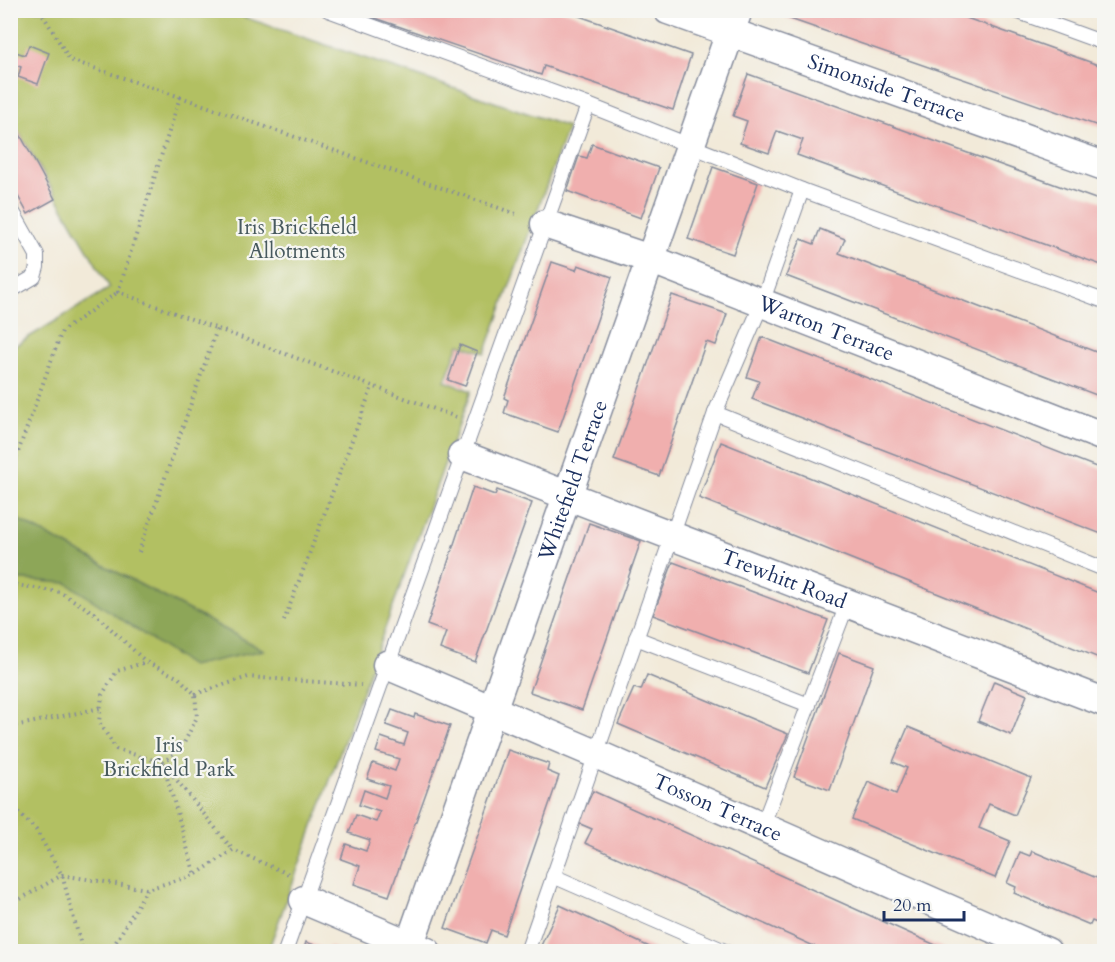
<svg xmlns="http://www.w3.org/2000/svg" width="1115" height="962" font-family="Cardo,serif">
<rect width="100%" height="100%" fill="#f6f6f2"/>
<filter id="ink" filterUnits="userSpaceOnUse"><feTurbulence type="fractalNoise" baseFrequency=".0167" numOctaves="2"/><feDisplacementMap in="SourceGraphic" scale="12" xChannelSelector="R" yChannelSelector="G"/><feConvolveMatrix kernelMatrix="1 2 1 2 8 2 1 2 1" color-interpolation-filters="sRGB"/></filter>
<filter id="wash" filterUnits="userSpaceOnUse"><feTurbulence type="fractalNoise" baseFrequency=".008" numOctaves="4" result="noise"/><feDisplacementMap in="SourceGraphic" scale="24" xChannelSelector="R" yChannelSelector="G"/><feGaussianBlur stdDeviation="1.35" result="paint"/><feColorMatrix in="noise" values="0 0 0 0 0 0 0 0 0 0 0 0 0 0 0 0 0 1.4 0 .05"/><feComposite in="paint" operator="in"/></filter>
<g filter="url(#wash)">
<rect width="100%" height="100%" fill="#f2ead9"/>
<path fill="#b2c062" stroke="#667860" stroke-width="1.5" d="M21,10L226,11L568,127L485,353L459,344L445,381L471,391L268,951L11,952V348L110,288L11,119V17Z"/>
<path fill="#8da658" stroke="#546a5b" stroke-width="1.5" d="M11,516L264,650L191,666L67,583L11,579Z"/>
<g id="blocks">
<g fill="#f0afae">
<path d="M562,10L691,55L673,110L544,66L541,75L354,11Z"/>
<path d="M944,10L1104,67V128L767,11Z"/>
<path d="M29,45L49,53L38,84L18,77L21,67L10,63V50L25,55Z"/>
<path d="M748,74L1104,202V266L797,155L803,140L777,131L769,153L740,143L747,121L733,116Z"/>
<path d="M10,116L55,199L28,214L10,182Z"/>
<path d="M592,144L659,168L641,218L567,191L579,156L587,158Z"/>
<path d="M713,167L758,183L733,254L688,239Z"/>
<path d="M820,229L845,239L839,253L1104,355V398L786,276L801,239L814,244Z"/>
<path d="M552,262L576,270L578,265L612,277L558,432L504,413L508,400L504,398Z"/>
<path d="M672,295L727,314L716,345L706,342L659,476L614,460Z"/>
<path d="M762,337L1104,470V535L752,399L759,381L747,377Z"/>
<path d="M460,345L477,352L465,386L448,380Z"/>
<path d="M721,442L1104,595V660L699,498Z"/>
<path d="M473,487L495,495L497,490L532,503L475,662L440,649L446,632L427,625Z"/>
<path d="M589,523L641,541L582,710L530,692Z"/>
<path d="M673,562L828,620L808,673L653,615Z"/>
<path d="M839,653L874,666L830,790L794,777Z"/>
<path d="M647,675L788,734L765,787L618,724L634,688L641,690Z"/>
<path d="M994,681L1027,695L1011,735L978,721Z"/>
<path d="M392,710L414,718L415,714L450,726L389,896L354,884L360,866L341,859L346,844L366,851L370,840L349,833L356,815L376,822L380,812L359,805L364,790L385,798L389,786L367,779L373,763L395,771L399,759L376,752L381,737L404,745L408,733L386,725Z"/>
<path d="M908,727L1031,778L1015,815L989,804L979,828L1010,841L995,878L852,819L868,782L896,794L907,768L893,762Z"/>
<path d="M508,750L549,764L547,771L559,776L504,935L491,930L486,943L445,928Z"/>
<path d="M593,791L951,952H827L585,843L592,829L578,823Z"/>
<path d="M1032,851L1104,881V926L1092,921L1090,925L1014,893L1016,887L1007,883L1020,852L1030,856Z"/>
<path d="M560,905L660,952H538Z"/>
<path d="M306,942L328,950L329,946L343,952H303Z"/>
</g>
</g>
</g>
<g filter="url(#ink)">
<use href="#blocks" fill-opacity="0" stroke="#868c9c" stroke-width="1.5"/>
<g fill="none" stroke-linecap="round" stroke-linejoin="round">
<defs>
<g id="lane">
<path d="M328,10L588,105L802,190L1104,301"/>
<path d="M1013,10L1104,43"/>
<path d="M10,207L37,255V267L34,277L10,291"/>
<path d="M715,413L1104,569"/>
<path d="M636,638L809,705"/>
<path d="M762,827L848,602"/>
<path d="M553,876L727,952"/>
<path d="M285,952L588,105"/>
<path d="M527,952L715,413L762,303L802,190"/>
</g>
<g id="street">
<path id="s1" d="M668,10L1104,166"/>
<path id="s2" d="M545,224L650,259L1104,437"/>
<path id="s3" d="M462,455L1104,702"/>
<path id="s4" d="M387,665L596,754L1047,952"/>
<path d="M304,900L427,952"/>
<path id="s5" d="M407,952L738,10"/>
</g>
</defs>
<use href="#lane" stroke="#868c9c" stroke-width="16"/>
<use href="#street" stroke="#868c9c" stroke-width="31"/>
<g stroke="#868c9c" stroke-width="4" stroke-dasharray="1.5 4.5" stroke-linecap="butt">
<path d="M40,10L70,60L180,97L118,292L456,417"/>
<path d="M180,97L519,215"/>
<path d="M10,474L62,331L118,292"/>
<path d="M139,552L217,329"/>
<path d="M10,584L60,592L94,613L145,661"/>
<path d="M284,621L372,387"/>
<path d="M195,694L248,677L361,685"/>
<path d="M10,727L101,708"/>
<path d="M163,763L184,743L197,717L195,694L179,678L146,662L117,671L102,695L99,722L116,749L163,763L233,850"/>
<path d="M164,767L195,875"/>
<path d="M10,804L36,830L62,875L83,952"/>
<path d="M10,905L62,875L147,889L195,875L233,850L291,875"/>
<path d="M110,952L147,889"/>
</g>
<use href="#lane" stroke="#fff" stroke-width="14"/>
<use href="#street" stroke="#fff" stroke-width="28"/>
</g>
</g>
<g text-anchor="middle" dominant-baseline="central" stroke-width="4.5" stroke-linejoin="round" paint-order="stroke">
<g font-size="21" fill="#1b2f5e" stroke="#f6f6f2">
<text stroke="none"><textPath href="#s1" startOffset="232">Simonside Terrace</textPath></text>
<text stroke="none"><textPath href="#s2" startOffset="300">Warton Terrace</textPath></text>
<text stroke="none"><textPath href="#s5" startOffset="500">Whitefield Terrace</textPath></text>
<text stroke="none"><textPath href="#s3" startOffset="345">Trewhitt Road</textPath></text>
<text stroke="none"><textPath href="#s4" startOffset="360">Tosson Terrace</textPath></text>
</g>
<g font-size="21" fill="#485a5f" stroke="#f6f6f2">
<text x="297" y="227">Iris Brickfield<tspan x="297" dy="24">Allotments</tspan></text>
<text x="169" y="745">Iris<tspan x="169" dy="24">Brickfield Park</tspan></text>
</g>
</g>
<rect width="1115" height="962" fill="none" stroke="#f6f6f2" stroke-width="36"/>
<path d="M884 911v9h80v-9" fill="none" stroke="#1b2f5e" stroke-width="3"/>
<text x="893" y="911" font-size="18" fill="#1b2f5e" stroke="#f6f6f2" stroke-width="4.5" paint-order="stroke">20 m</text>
</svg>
